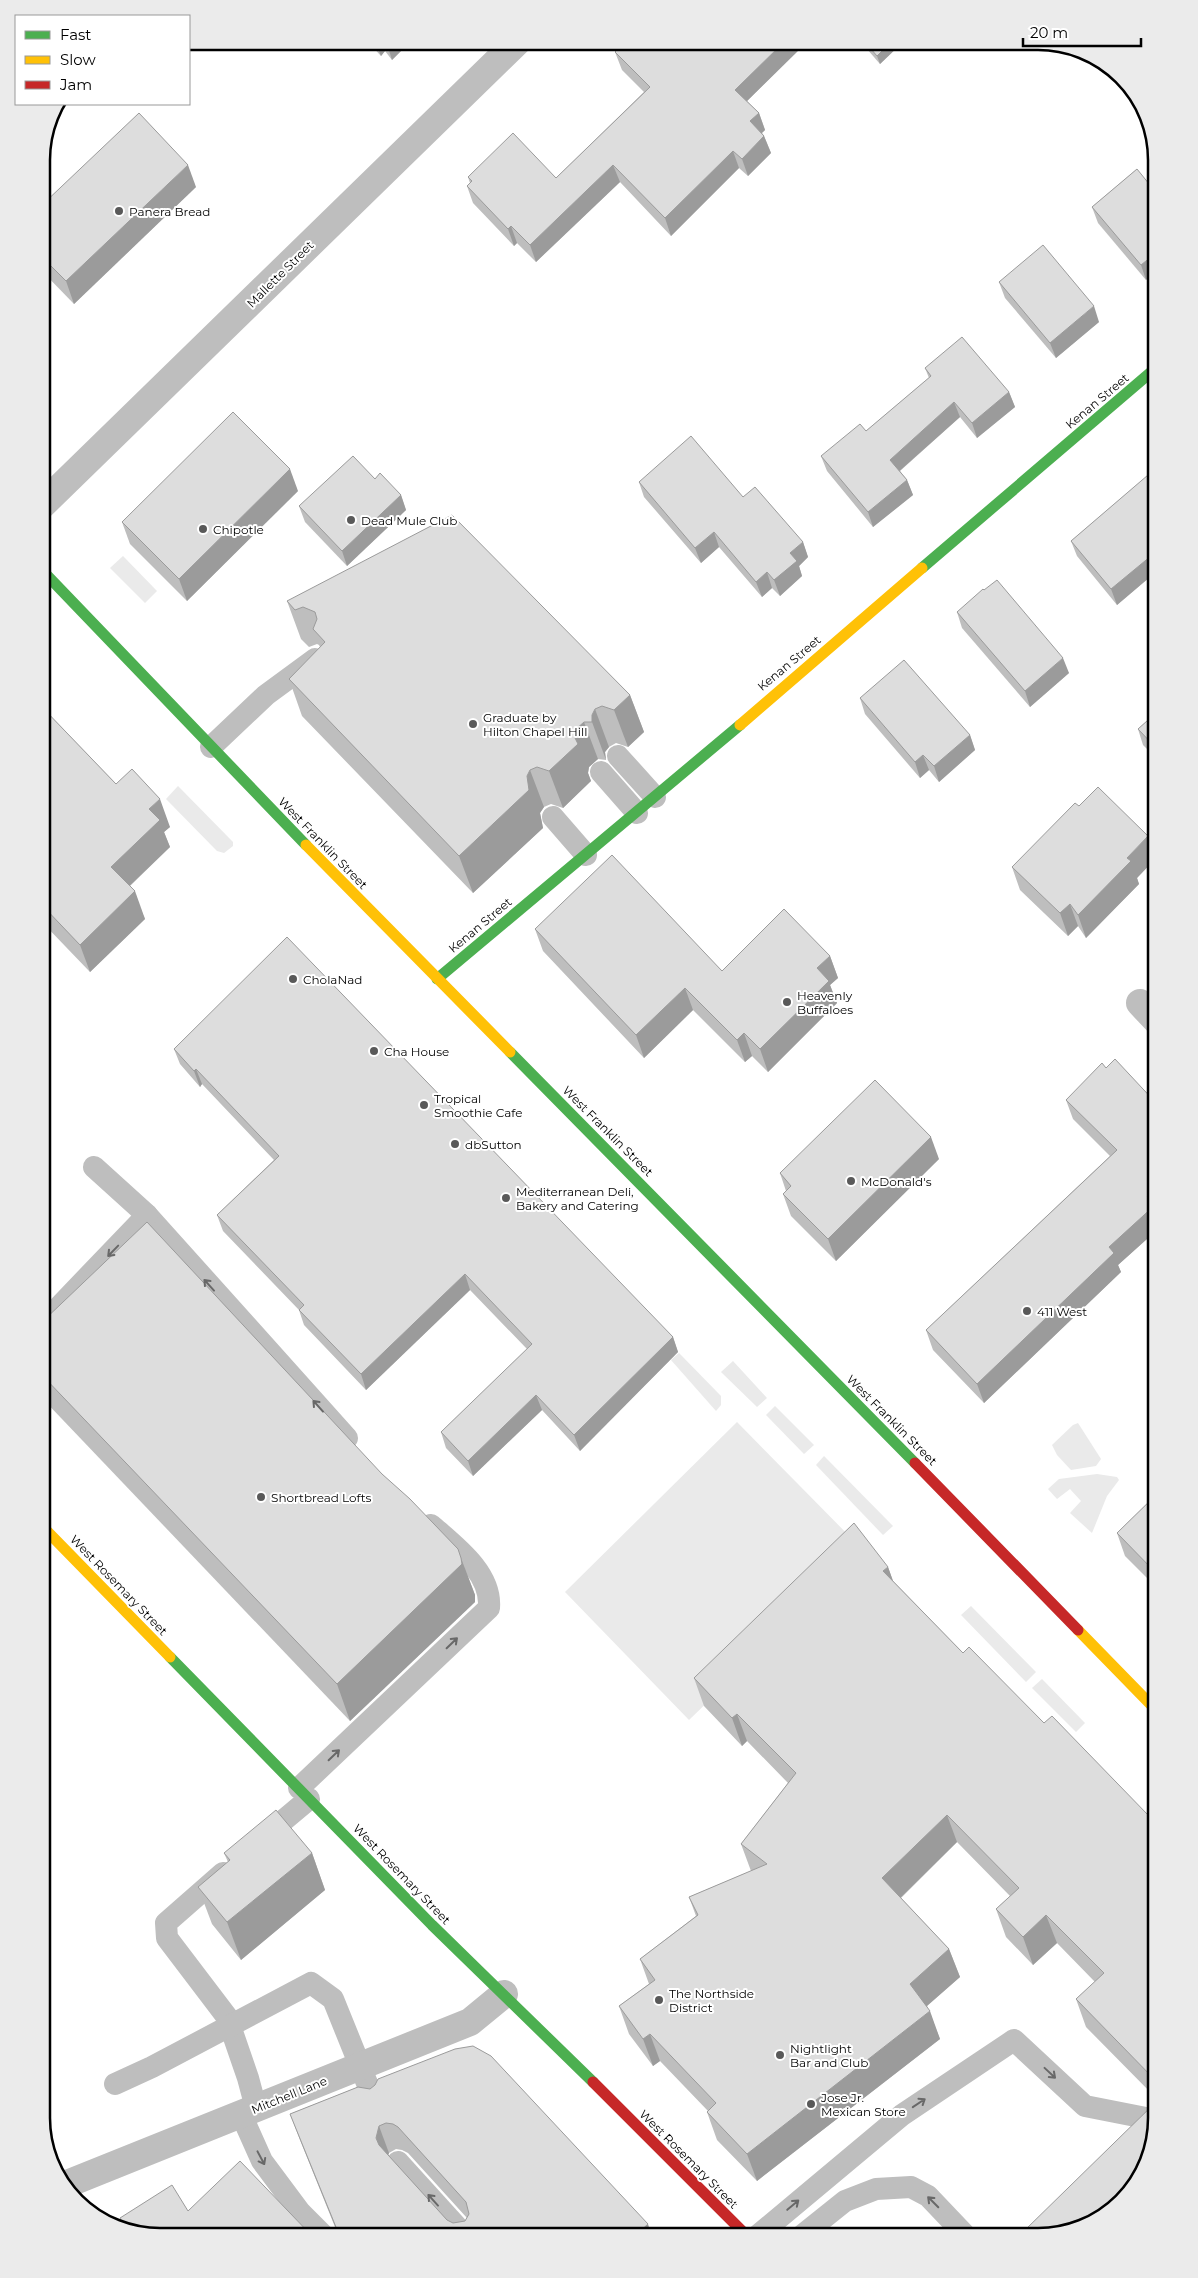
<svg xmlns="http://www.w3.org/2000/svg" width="1198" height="2278" font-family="Montserrat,sans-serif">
<rect width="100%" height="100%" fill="#fff"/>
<g fill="#eaeaea">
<path d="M123,556L157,591L145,603L110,568Z"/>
<path d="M178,786L233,842V846L224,853L217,851L166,799Z"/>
<path d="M679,1353L721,1396V1405L716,1411L671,1360Z"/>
<path d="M733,1361L767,1398L757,1407L721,1372Z"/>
<path d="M775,1406L814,1445L804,1454L766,1415Z"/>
<path d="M737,1422L864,1551L689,1720L565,1592Z"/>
<path d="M1078,1423L1101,1459L1096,1466L1071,1470L1057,1455L1052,1445L1073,1425Z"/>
<path d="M824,1456L893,1526L883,1535L816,1465Z"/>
<path d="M1097,1474L1117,1477L1119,1480L1107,1496L1092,1533L1070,1513L1081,1501L1070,1489L1057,1499L1048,1489L1059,1479Z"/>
<path d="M971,1606L1036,1672L1026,1682L961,1615Z"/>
<path d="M1042,1679L1085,1723L1076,1732L1032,1688Z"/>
</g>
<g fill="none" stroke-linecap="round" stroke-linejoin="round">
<g stroke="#bebebe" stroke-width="22">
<path d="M211,747L266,695L315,659"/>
<path d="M618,756L655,797"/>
<path d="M601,772L637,813"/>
<path d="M553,817L586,855"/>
<path d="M94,1167L147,1215L347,1438"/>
<path d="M54,1312L147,1215"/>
<path d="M299,1788L489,1608C492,1573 455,1546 431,1525"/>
<path d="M260,1840L309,1799"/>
<path d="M223,1873L166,1923L167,1938L227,2017L248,2078L256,2108"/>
<path d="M115,2084L152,2067L311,1983L333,1999L375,2103"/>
<path d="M241,2114L262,2161L300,2212L325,2237"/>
<path d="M398,2162L466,2237"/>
<path d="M756,2237L902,2115L1014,2040L1085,2106L1156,2120"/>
<path d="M800,2237L845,2201L876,2189L911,2187L928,2196L967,2237"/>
</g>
<g stroke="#bebebe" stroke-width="28">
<path d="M41,506L518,41"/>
<path d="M1140,1003L1157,1021"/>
<path d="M67,2184L470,2022L504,1994"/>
</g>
<g stroke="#4caf50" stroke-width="11">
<path d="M922,568L1157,367"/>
<path d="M41,569L306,845"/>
<path d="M437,979L740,725"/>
<path d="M510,1052L915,1463"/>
<path d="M170,1657L432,1925L593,2082"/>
</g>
<g stroke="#ffc107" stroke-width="11">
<path d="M740,725L922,568"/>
<path d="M306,845L510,1052"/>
<path d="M41,1525L170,1657"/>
<path d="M1078,1630L1157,1711"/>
</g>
<g stroke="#c62828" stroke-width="11">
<path d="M915,1463L1078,1630"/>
<path d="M593,2082L748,2237"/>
</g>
</g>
<g fill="#bebebe" fill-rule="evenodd">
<path d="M367,41H411L392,60L385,51L381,56Z"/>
<path d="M808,41L747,101L759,113L765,130L762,133L764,136L771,153L748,176L739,168L671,236L620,182L536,262L517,243L514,246L473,203L467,186L470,183L468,177L556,178L644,92L622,70L615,52L617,51L613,42Z"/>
<path d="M860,41H904L880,64Z"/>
<path d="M1137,169L1146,280L1098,223L1092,207Z"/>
<path d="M196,187L74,304L41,270V206Z"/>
<path d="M999,282L1099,322L1056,358L1005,298Z"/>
<path d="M925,368L1009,392L1015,407L977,438L960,417L900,471L907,480L913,495L873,527L827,471L821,456L866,431L929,378Z"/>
<path d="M1157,452V571L1117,605L1077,556L1071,541L1152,472L1148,460Z"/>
<path d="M375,479L401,495L406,510L347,566L305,522L299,506Z"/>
<path d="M639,482L743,497L803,542L808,557L799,566L802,576L780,596L772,588L762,597L719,547L701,563L644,497Z"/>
<path d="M298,491L187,601L130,544L122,522Z"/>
<path d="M287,601L630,695L644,732L628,747L616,743L609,747L605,752L606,760L598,759L589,767L588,773L591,781L563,808L551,804L544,807L540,813L543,828L473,893L302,716L289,679L320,647L319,645L317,644L309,647L301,639Z"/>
<path d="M957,612L1069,673L1030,707L962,628Z"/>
<path d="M860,698L970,735L975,750L939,782L929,770L920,778L865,714Z"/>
<path d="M41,706L116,784L170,827L164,832L170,847L130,886L145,919L90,972L41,921Z"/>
<path d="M1157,712V759L1143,745L1138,729Z"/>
<path d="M1156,858L1137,878L1139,884L1086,938L1078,926L1068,936L1020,890L1012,867Z"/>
<path d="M535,929L722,971L830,956L838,978L830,985L837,1003L768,1072L752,1056L745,1062L693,1010L644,1058L543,951Z"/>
<path d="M174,1049L673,1337L678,1352L580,1451L542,1410L473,1476L446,1448L441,1432L527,1349L470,1290L366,1390L304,1325L299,1310L223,1231L217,1215L274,1160L202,1084L200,1087L180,1064Z"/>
<path d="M1106,1068L1157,1104V1230L1118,1265L1121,1272L984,1403L933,1350L926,1330L1110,1156L1073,1119L1066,1100Z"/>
<path d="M939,1159L836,1261L791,1216L783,1194L786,1191L780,1173Z"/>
<path d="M41,1323L382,1474L461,1558L475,1595V1602L350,1721L41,1397Z"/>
<path d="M1157,1494V1588L1125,1556L1117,1533Z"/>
<path d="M888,1567L893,1581L963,1653L1149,1816L1157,1809V2099L1086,2027L1076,1999L1095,1982L1057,1943L1033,1965L1006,1937L996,1909L1010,1896L957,1842L901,1898L949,1949L960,1977L927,2006L940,2039L757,2181L717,2140L707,2112L708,2111L660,2061L653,2066L629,2034L619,2006L649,1984L640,1959L696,1916L689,1897L751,1871L741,1844L788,1783L747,1741L742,1746L704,1706L694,1678Z"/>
<path d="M224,1853H312L325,1890L241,1960L212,1924L198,1887L228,1862Z"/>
<path d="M358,2087L652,2237H339L300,2140L290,2114ZM396,2149L402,2150L408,2153L467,2218L465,2221L453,2223L447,2220L388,2155L389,2153Z"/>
<path d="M1024,2231L1038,2237H1026Z"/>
</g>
<g fill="#9b9b9b">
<path d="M375,41H381L385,51L381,56Z"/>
<path d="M390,41H411L392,60L387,44Z"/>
<path d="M785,41H808L741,107L735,90Z"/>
<path d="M892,41H904L880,64L877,56Z"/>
<path d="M759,113L765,130L756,138L750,121Z"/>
<path d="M764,136L771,153L748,176L742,159Z"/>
<path d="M733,151L739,168L671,236L665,218Z"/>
<path d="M188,165L196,187L74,304L66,281Z"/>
<path d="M613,165L620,182L536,262L530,245Z"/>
<path d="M511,226L517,243L514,246L508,229Z"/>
<path d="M1157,252V272L1146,280L1141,265Z"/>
<path d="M1094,306L1099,322L1056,358L1050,343Z"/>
<path d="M1009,392L1015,407L977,438L972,423Z"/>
<path d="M954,402L960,417L896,474L890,460Z"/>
<path d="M290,469L298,491L187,601L179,579Z"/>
<path d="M907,480L913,495L873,527L868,512Z"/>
<path d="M401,495L406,510L347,566L342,551Z"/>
<path d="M714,532L719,547L701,563L695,548Z"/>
<path d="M803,542L808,557L799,566L802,576L780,596L774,580L790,553Z"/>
<path d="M1157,551V571L1117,605L1111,589Z"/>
<path d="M767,572L772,588L762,597L756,582Z"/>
<path d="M1063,658L1069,673L1030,707L1025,691Z"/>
<path d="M630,695L644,732L628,747L614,710Z"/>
<path d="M595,709L609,747L605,752L606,760L592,722V715Z"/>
<path d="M584,722L598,759L589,767L588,773L591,781L563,808L549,771L575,738V730Z"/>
<path d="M970,735L975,750L939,782L934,766Z"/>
<path d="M923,755L929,770L920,778L915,762Z"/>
<path d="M530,770L544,807L540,813L543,828L473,893L459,856L527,776Z"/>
<path d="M160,799L170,827L164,832L170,847L121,894L111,867L149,809Z"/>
<path d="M1148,836L1156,858L1137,878L1139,884L1086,938L1078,915L1127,858Z"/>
<path d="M135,891L145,919L90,972L80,945Z"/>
<path d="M1070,904L1078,926L1068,936L1060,913Z"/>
<path d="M830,956L838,978L830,985L837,1003L768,1072L760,1049L817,968Z"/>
<path d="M685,988L693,1010L644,1058L636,1035Z"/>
<path d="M744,1033L752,1056L745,1062L737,1040Z"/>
<path d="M196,1069L202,1084L200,1087L194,1071Z"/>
<path d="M931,1137L939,1159L836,1261L828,1239Z"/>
<path d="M1157,1186V1230L1118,1265L1121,1272L984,1403L977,1384L1109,1247L1147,1196Z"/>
<path d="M465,1274L470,1290L366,1390L361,1374Z"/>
<path d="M673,1337L678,1352L580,1451L574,1435Z"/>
<path d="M536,1395L542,1410L473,1476L468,1461Z"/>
<path d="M461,1558L475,1595V1602L350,1721L337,1684Z"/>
<path d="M888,1567L898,1595L883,1571Z"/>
<path d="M737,1714L747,1741L742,1746L732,1718Z"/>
<path d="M947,1815L957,1842L892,1906L882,1878Z"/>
<path d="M312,1853L325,1890L241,1960L227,1922Z"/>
<path d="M1046,1915L1057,1943L1033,1965L1023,1937Z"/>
<path d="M949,1949L960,1977L920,2012L910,1984Z"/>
<path d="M930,2011L940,2039L757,2181L747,2154Z"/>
<path d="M650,2034L660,2061L653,2066L643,2039Z"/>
<path d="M379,2126L389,2153L385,2164L376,2138Z"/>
<path d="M648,2224L652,2237H636V2235Z"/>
</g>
<g fill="#ddd" stroke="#9b9b9b" fill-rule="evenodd">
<path d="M384,41H390L387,44Z"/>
<path d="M614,41H785L735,90L759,113L750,121L764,136L742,159L733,151L665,218L613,165L530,245L511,226L508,229L467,186L472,181L468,177L513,133L556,178L650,87L615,52L619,48L613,42Z"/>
<path d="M864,41H892L877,56Z"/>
<path d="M139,113L188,165L66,281L41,256V206Z"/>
<path d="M1137,169L1154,190L1156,188L1157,189V252L1141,265L1092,207Z"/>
<path d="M1043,245L1094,306L1050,343L999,282Z"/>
<path d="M962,337L1009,392L972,423L954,402L890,460L907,480L868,512L821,456L860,424L866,431L931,376L925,368Z"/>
<path d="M233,412L290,469L179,579L122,522Z"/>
<path d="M691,436L743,497L755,487L803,542L790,553L797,561L774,580L767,572L756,582L714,532L695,548L639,482Z"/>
<path d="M1157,452V551L1111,589L1071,541L1155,469L1148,460Z"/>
<path d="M353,456L375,479L380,473L401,495L342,551L299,506Z"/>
<path d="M452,515L630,695L614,710L602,706L595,709L592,715V722H584L575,730V738L578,744L549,771L537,767L530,770L527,776L529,790L459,856L289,679L325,642L313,629L317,619L315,612L303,607L295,610L287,601Z"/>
<path d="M997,580L1063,658L1025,691L957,612L983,589L984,590Z"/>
<path d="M904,660L970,735L934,766L923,755L915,762L860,698Z"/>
<path d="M41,706L116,784L132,769L160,799L149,809L160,820L111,867L135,891L80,945L41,904Z"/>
<path d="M1157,712V749L1138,729Z"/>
<path d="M1098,787L1148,836L1127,858L1131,861L1078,915L1070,904L1060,913L1012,867L1075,803L1079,806Z"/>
<path d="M612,855L722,971L784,909L830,956L817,968L829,981L760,1049L744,1033L737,1040L685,988L636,1035L535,929Z"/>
<path d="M287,937L673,1337L574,1435L536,1395L468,1461L441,1432L532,1344L465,1274L361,1374L299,1310L304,1305L217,1215L279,1156L196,1069L194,1071L174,1049Z"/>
<path d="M1115,1059L1157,1104V1186L1147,1196L1155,1205L1109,1247L1114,1253L977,1384L926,1330L1117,1150L1066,1100L1102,1063L1106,1068Z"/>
<path d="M875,1080L931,1137L828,1239L783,1194L791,1186L780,1173Z"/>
<path d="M147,1222L382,1474L410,1499L458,1549L461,1558L462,1564L337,1684L41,1374V1323Z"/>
<path d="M1157,1494V1574L1117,1533Z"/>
<path d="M854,1523L888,1567L883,1571L963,1653L969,1647L1044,1723L1052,1716L1149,1816L1157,1809V2082L1076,1999L1104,1973L1046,1915L1023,1937L996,1909L1019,1888L947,1815L882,1878L949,1949L910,1984L930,2011L747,2154L707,2112L716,2103L650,2034L643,2039L619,2006L655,1980L640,1959L698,1915L689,1897L767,1864L741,1844L796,1773L737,1714L732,1718L694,1678Z"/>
<path d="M276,1810L312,1853L227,1922L198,1887L230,1860L224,1853Z"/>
<path d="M473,2046L491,2056L648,2224L636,2235L638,2237H340L290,2114L358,2087L370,2089L375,2085L378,2079L455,2049ZM386,2123L393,2124L398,2127L466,2202L469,2214L465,2221L453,2223L447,2220L379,2145L376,2138L379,2126Z"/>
<path d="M1157,2101V2118L1137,2184L1084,2228L1038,2237H1030L1024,2231Z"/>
<path d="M240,2161L313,2237H152L126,2228L120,2218L172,2185L188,2211Z"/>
</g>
<defs><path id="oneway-shaft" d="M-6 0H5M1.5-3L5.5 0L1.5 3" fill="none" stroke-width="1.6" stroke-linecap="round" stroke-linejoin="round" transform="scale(1.25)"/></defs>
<g stroke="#686868">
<use href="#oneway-shaft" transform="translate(113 1251) rotate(134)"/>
<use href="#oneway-shaft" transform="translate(209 1285) rotate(-132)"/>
<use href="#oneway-shaft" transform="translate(318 1406) rotate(-132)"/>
<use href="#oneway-shaft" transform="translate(452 1643) rotate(-44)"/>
<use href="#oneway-shaft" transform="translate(334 1755) rotate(-44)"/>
<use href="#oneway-shaft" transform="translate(1050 2073) rotate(43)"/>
<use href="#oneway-shaft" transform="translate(919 2103) rotate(-34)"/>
<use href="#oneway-shaft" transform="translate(261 2158) rotate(62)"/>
<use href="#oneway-shaft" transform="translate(433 2200) rotate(-132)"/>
<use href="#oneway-shaft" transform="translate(933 2202) rotate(-135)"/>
<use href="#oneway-shaft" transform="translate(793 2205) rotate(-40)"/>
</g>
<g fill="#595959" stroke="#fff" stroke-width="2">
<circle cx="119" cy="211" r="5"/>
<circle cx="351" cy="520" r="5"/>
<circle cx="203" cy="529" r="5"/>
<circle cx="473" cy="724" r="5"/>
<circle cx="293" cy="979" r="5"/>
<circle cx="787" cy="1002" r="5"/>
<circle cx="374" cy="1051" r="5"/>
<circle cx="424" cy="1105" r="5"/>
<circle cx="455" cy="1144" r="5"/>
<circle cx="851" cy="1181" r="5"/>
<circle cx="506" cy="1198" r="5"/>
<circle cx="1027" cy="1311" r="5"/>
<circle cx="261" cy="1497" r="5"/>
<circle cx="659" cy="2000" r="5"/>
<circle cx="780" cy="2055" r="5"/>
<circle cx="811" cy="2104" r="5"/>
</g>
<g text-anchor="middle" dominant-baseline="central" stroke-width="4" stroke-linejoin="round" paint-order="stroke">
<g font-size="12" fill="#000" stroke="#fff" text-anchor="start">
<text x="129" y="211">Panera Bread</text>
<text x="361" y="520">Dead Mule Club</text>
<text x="213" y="529">Chipotle</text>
<text x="483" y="717">Graduate by<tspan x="483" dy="14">Hilton Chapel Hill</tspan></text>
<text x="303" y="979">CholaNad</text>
<text x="797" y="995">Heavenly<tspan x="797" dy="14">Buffaloes</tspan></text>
<text x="384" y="1051">Cha House</text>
<text x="434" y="1098">Tropical<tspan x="434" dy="14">Smoothie Cafe</tspan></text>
<text x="465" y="1144">dbSutton</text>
<text x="861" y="1181">McDonald's</text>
<text x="516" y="1191">Mediterranean Deli,<tspan x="516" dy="14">Bakery and Catering</tspan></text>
<text x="1037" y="1311">411 West</text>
<text x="271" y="1497">Shortbread Lofts</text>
<text x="669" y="1993">The Northside<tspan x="669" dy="14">District</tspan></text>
<text x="790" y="2048">Nightlight<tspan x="790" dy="14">Bar and Club</tspan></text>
<text x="821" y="2097">Jose Jr.<tspan x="821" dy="14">Mexican Store</tspan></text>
</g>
<g font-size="12" fill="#000" stroke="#fff">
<text transform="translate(280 274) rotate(-45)">Mallette Street</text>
<text transform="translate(1097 401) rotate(-40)">Kenan Street</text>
<text transform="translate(789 663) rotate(-40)">Kenan Street</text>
<text transform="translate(323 843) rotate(46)">West Franklin Street</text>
<text transform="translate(480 925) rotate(-40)">Kenan Street</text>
<text transform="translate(608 1131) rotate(45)">West Franklin Street</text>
<text transform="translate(892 1420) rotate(45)">West Franklin Street</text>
<text transform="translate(119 1585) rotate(46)">West Rosemary Street</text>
<text transform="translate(402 1874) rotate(46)">West Rosemary Street</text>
<text transform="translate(289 2095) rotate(-22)">Mitchell Lane</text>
<text transform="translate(689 2159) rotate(45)">West Rosemary Street</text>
</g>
</g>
<path d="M0 0H1198V2278H0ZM160 50H1038A110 110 0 0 1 1148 160V2118A110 110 0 0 1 1038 2228H160A110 110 0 0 1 50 2118V160A110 110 0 0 1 160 50Z" fill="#ebebeb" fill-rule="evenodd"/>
<path fill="none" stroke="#000" stroke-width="2.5" d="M160 50H1038A110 110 0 0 1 1148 160V2118A110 110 0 0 1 1038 2228H160A110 110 0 0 1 50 2118V160A110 110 0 0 1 160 50Z"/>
<rect x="15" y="15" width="175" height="90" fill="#ffffff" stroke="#999999"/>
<rect x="25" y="31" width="25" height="8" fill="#4caf50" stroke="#999999"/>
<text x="60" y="40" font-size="15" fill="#000000">Fast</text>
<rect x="25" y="56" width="25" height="8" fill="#ffc107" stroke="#999999"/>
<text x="60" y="65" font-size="15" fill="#000000">Slow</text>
<rect x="25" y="81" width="25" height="8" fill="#c62828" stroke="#999999"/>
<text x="60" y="90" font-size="15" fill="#000000">Jam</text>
<path d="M1023 38v8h118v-8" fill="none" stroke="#000000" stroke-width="2.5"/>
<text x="1030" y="38" font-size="15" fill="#000000" stroke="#ffffff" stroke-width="4" paint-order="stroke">20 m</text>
</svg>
